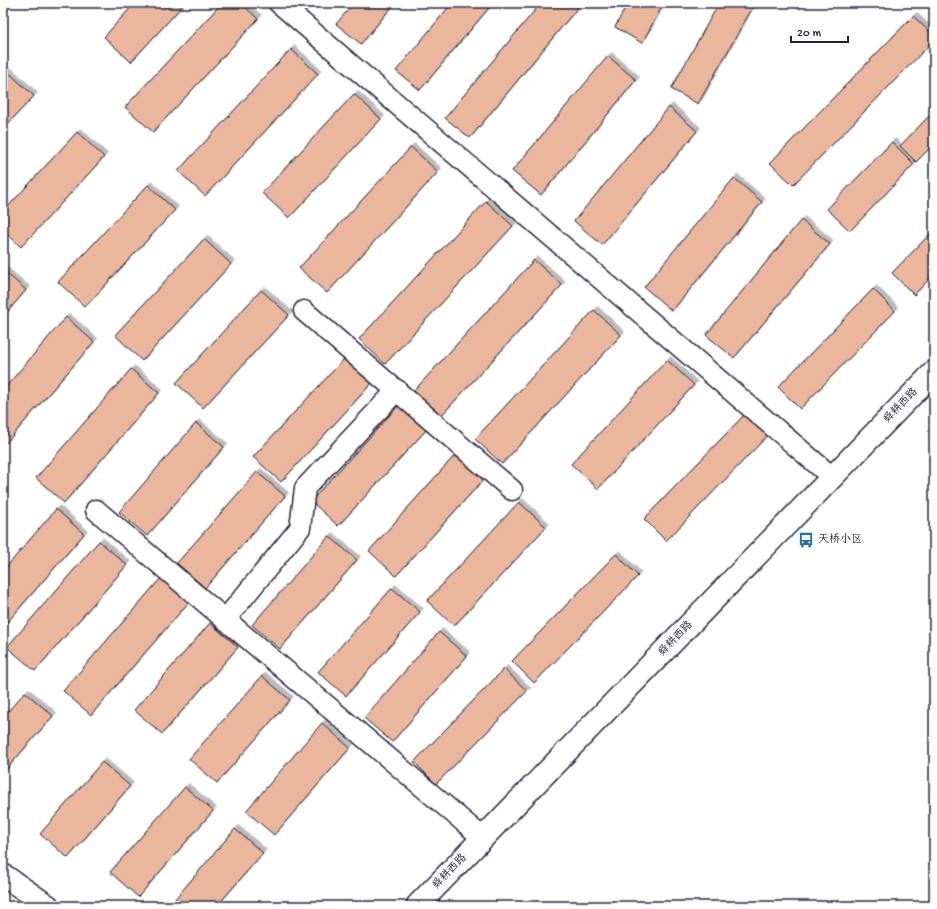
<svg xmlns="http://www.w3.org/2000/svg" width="937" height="909" font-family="'Gochi Hand','LXGW WenKai TC',sans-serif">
<defs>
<filter id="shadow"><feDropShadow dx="3.5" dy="-3.5" stdDeviation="0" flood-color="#0004"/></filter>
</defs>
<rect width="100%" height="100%" fill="#fff"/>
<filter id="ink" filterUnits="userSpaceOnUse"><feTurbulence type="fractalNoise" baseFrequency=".025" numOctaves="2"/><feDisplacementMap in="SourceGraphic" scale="8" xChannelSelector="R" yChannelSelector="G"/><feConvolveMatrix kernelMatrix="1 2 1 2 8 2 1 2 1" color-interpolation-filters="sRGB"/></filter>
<g filter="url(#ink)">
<g fill="#eab79c" stroke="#22223b" filter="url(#shadow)">
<path d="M135,3H185L131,62L104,37Z"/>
<path d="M222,3H241L258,19L153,132L125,107Z"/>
<path d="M354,3H395L361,44L336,24Z"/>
<path d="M452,3H493L420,90L396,71Z"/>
<path d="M541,3H576L579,6L470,138L445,118Z"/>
<path d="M628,3H664L642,43L615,27Z"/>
<path d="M719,3H755L698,104L671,89Z"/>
<path d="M913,16L934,36V40L793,185L770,163Z"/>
<path d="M291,49L318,74L205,196L178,171Z"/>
<path d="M608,56L636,80L541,195L512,171Z"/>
<path d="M7,71L34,96L3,129V75Z"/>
<path d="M354,94L381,119L289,218L262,193Z"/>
<path d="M669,107L697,131L602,245L574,221Z"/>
<path d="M934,111V144L916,162L900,146Z"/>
<path d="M77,132L104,157L21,247L3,230V212Z"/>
<path d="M892,142L914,164L850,231L827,209Z"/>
<path d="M411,147L438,172L327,293L299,268Z"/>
<path d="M734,178L762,202L672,311L644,287Z"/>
<path d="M148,185L175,210L85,307L58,282Z"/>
<path d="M486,201L513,226L385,364L359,339Z"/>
<path d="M801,220L830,244L734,358L706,335Z"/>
<path d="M934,230V274L914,295L892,273Z"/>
<path d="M204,239L231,264L142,361L115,335Z"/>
<path d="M534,260L562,285L439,418L412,393Z"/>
<path d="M3,270L26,290L3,317Z"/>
<path d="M873,289L895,311L800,409L778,387Z"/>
<path d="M261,290L289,315L203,408L176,383Z"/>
<path d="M594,310L621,335L502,464L475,439Z"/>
<path d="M66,317L94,342L6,443L3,440V390Z"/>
<path d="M345,358L372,383L281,482L253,457Z"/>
<path d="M667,360L694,385L598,489L571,464Z"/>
<path d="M131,369L159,393L64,503L36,478Z"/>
<path d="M401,403L428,428L338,526L311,501Z"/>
<path d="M748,411L770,433L666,541L644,519Z"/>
<path d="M196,423L224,447L147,536L119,512Z"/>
<path d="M456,454L484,479L396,576L369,551Z"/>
<path d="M257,472L285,496L205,588L177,563Z"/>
<path d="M519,502L546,527L454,626L427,601Z"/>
<path d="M56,509L84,534L3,627V571Z"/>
<path d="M329,536L357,560L280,649L252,625Z"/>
<path d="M99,541L127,565L35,671L7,647Z"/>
<path d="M616,554L638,576L534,683L512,661Z"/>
<path d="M161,578L189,602L91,715L63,691Z"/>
<path d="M392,588L420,612L346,696L318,672Z"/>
<path d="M210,623L238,647L162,734L134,710Z"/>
<path d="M439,632L467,656L392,742L364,718Z"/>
<path d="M504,669L527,691L436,784L414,762Z"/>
<path d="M262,676L290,700L217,783L189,759Z"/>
<path d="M25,692L53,716L3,773V717Z"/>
<path d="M322,723L350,748L274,835L246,811Z"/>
<path d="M102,762L130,786L68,858L40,834Z"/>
<path d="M185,787L213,811L138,897L110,872Z"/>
<path d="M235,829L263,853L217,906H169Z"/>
</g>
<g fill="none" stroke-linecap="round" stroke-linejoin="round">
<defs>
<g id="minor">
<path d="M279,3L832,477"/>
<path d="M304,311L512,490"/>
<path d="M96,510L483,838"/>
<path d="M225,620L300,528L305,488L397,390"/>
</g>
<g id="secondary">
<path d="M3,875L48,906"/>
<path d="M417,906L934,372"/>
</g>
</defs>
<use href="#minor" stroke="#22223b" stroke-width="23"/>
<use href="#secondary" stroke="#22223b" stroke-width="25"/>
<use href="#minor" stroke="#fff" stroke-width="20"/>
<use href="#secondary" stroke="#fff" stroke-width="22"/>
</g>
</g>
<defs>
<symbol id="bus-bare" viewBox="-9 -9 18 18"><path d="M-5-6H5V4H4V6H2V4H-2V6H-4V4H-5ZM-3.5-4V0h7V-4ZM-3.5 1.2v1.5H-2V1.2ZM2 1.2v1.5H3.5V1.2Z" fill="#1f6fb2" stroke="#fff" stroke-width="2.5" paint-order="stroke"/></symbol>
</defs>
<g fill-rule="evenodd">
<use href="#bus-bare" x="795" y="529" width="22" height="22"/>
</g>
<g text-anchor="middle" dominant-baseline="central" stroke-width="4" stroke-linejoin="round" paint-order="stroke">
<g font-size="11" fill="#22223b" stroke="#fff">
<text transform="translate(901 406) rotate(-46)">舜耕西路</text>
<text transform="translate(676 639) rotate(-46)">舜耕西路</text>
<text transform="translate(450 872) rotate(-46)">舜耕西路</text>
</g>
<g font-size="11" fill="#22223b" stroke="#fff" text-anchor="start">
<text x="818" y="540">天桥小区</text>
</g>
</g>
<rect width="937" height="909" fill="none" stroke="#fff" stroke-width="16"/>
<rect x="8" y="8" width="921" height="893" fill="none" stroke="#22223b" stroke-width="1.5" filter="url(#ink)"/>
<path d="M791 36v6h57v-6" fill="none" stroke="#22223b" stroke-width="2"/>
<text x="797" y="36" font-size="12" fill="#22223b" stroke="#ffffff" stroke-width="3" paint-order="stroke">20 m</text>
</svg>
